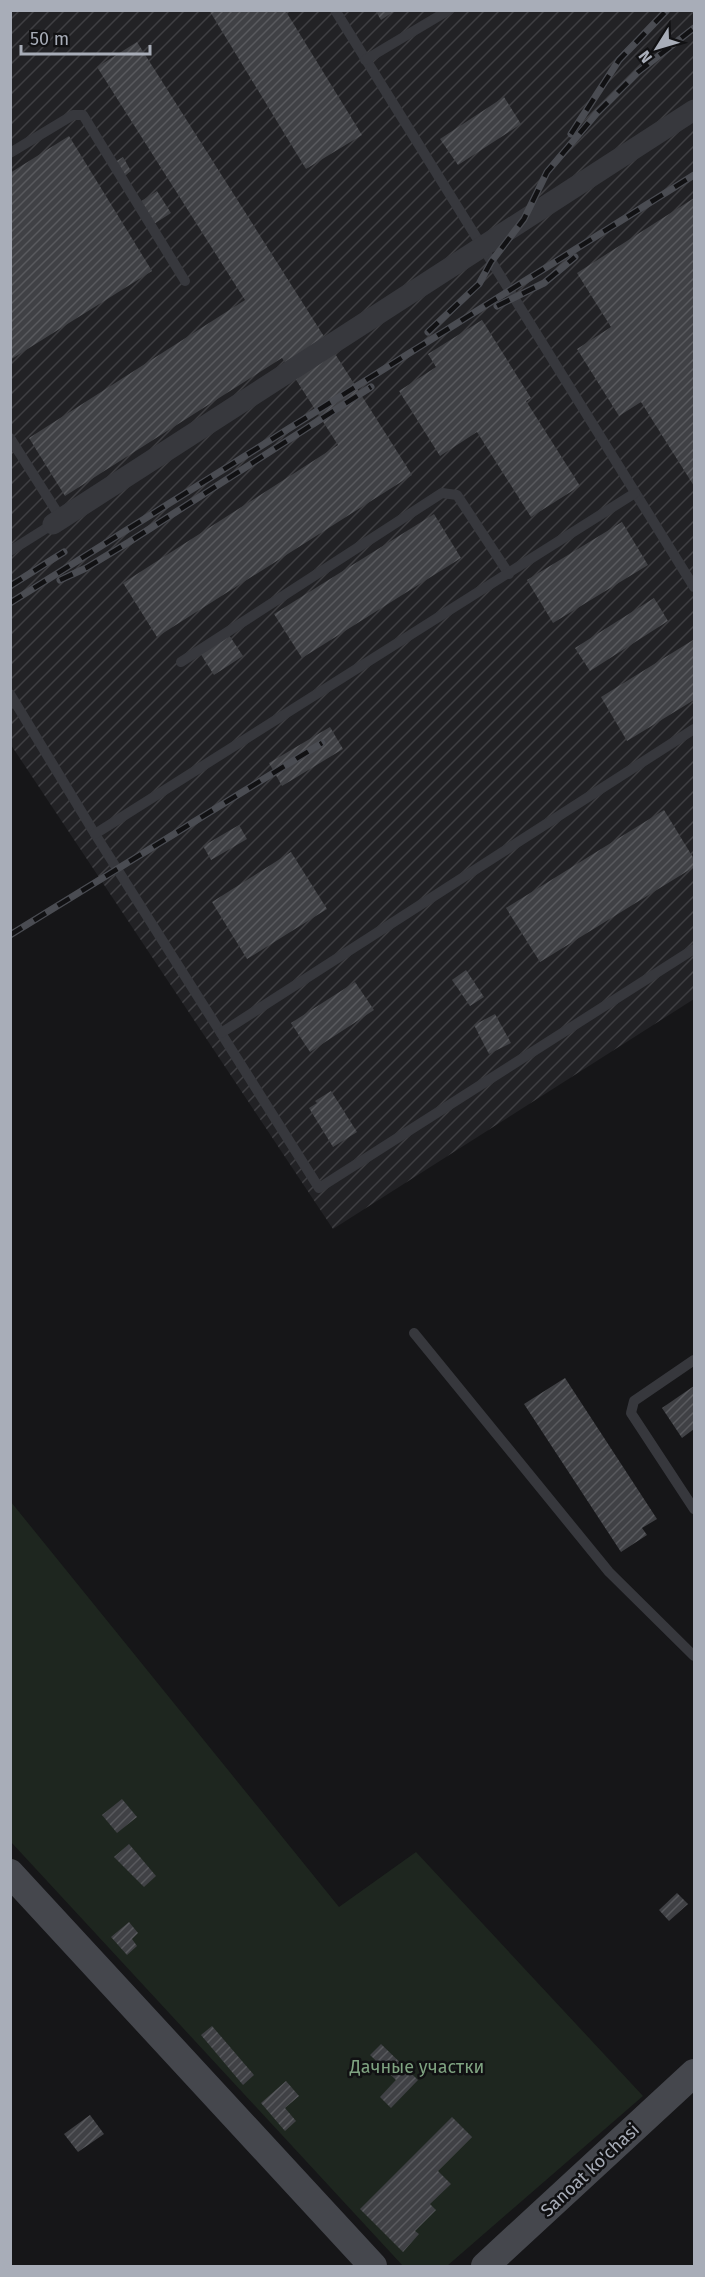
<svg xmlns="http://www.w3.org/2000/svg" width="705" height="2277" font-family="'Fira Sans',sans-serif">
<defs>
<pattern id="industrial-furrows" width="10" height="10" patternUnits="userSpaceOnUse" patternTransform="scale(1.5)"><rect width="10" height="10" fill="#222225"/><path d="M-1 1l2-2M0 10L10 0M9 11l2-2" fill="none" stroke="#3f3f43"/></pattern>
<pattern id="building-hatch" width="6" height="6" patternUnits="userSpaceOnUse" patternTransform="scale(1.5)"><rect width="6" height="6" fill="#404145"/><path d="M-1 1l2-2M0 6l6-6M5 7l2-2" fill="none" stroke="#595a5e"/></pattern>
</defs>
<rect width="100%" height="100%" fill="#161618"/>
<path fill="url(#industrial-furrows)" d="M10,11H694V999L333,1229L11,745Z"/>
<path fill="#1e261f" d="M11,1502L339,1907L416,1852L643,2096L447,2266H403L11,1842Z"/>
<g fill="url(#building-hatch)">
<path d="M209,10H285L362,135L306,169Z"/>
<path d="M375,10H396L381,20Z"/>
<path d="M137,42L412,475L157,637L123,583L338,445L282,358L65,496L29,438L245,300L97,67Z"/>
<path d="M504,97L521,124L458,165L440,139Z"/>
<path d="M69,136L152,271L10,360V173Z"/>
<path d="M123,157L131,171L124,176L115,162Z"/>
<path d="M157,191L171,213L154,224L140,202Z"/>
<path d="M694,198V486L641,402L619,416L577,349L611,327L577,273Z"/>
<path d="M482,320L531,398L526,401L580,486L531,517L477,432L440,456L399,391L436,367L428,354Z"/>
<path d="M434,514L461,558L302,658L274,614Z"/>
<path d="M622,522L648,565L553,623L527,580Z"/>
<path d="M654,598L668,621L590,671L575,648Z"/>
<path d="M229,635L243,656L214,675L200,653Z"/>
<path d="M693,640L694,700L627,741L601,697Z"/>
<path d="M330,727L343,749L282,786L269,763Z"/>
<path d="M664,810L694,859V867L540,962L506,908Z"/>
<path d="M239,825L247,839L211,860L203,846Z"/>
<path d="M291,852L327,909L247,959L212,902Z"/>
<path d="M466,970L484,997L470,1006L452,980Z"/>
<path d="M355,982L374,1010L310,1052L291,1023Z"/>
<path d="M495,1014L511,1043L489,1054L474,1025Z"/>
<path d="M331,1091L357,1132L333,1147L309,1108L317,1103L315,1101Z"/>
<path d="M565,1378L657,1519L642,1528L647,1535L621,1552L524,1404Z"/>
<path d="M694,1386V1429L682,1438L662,1408Z"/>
<path d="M122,1799L137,1817L117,1833L102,1815Z"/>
<path d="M129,1844L156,1876L144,1887L114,1857Z"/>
<path d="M677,1893L688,1904L669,1921L659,1910Z"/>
<path d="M129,1922L138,1933L132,1939L137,1946L127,1955L111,1937Z"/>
<path d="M212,2026L254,2075L243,2085L201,2035Z"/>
<path d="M381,2044L418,2080L391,2108L380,2097L396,2080L370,2055Z"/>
<path d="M286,2081L299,2096L285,2108L296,2121L285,2131L261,2103Z"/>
<path d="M90,2115L104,2134L78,2152L64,2134Z"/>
<path d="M452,2117L472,2137L438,2171L451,2184L430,2204L436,2210L415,2231L419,2234L403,2252L360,2209Z"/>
</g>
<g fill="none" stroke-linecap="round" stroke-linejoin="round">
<g stroke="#37383d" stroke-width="10">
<path d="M335,10L694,587"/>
<path d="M365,60L449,10"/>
<path d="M10,153L73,115H83L185,281"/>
<path d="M10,438L57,512L53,524L10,551"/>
<path d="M181,662L442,493L457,495L509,574"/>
<path d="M10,694L95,834L319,1188L694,949"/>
<path d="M95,834L635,493"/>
<path d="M221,1033L694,729"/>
<path d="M414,1333L609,1572L694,1656"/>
<path d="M694,1360L634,1401L631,1413L694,1509"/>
</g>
<path stroke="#37383d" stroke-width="21" d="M53,524L694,110"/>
<g stroke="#45474d" stroke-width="28">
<path d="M10,1873L373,2266"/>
<path d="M485,2266L694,2073"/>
</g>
<defs>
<g id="rail">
<path d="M571,134L619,60L667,10"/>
<path d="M497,306L544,283L575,257"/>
<path d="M428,332L479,284L491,262L524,219L547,172L596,114L638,72L694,28"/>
<path d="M60,580L86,568L129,542L371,387"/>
<path d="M10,586L64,552"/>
<path d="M10,603L694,175"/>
<path d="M10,935L322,743"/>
</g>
</defs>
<use href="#rail" stroke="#4a4c52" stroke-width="7"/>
<use href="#rail" stroke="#111113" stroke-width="4.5" stroke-dasharray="14" stroke-linecap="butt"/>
</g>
<g text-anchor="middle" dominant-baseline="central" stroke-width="5" stroke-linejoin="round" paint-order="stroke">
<g font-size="18" fill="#7fa381" stroke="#111113">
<text x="417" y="2067">Дачные участки</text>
</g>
<g font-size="18" fill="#a8adb8" stroke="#111113">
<text transform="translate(590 2170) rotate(-43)">Sanoat ko'chasi</text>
</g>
</g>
<rect width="705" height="2277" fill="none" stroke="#a8adb8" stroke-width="24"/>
<g transform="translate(657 48) rotate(233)" stroke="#111113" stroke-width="4.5" paint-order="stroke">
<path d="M0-4.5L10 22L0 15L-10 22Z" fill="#a8adb8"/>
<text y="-9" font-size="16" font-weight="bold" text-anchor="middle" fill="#a8adb8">N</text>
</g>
<path d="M21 45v9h129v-9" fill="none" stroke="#a8adb8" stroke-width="3"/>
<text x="30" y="45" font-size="18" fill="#a8adb8" stroke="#111113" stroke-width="4.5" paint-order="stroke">50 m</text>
</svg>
